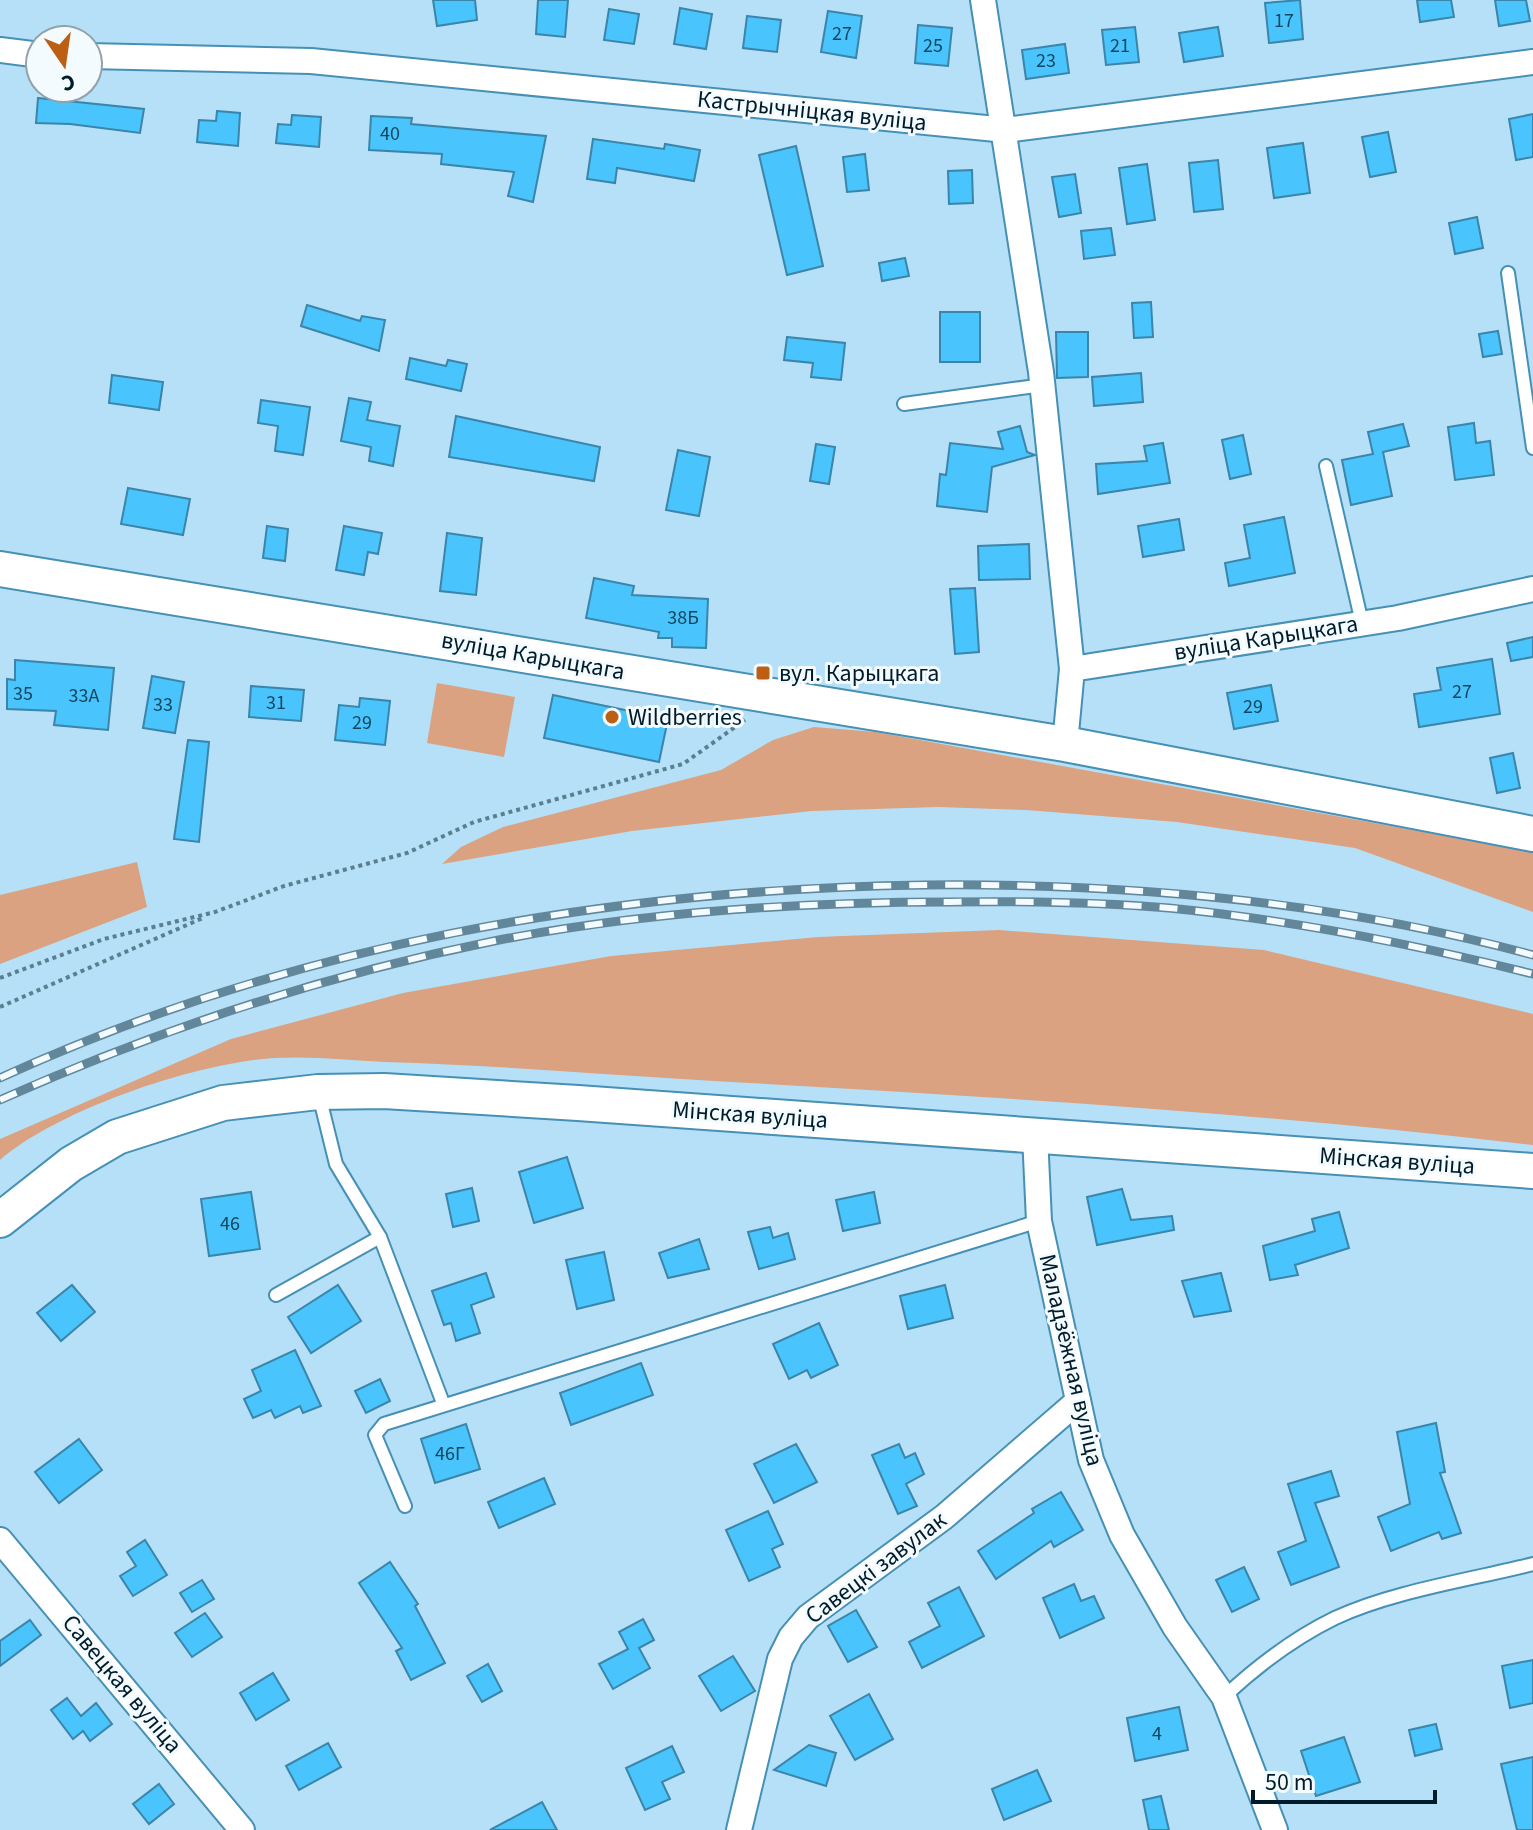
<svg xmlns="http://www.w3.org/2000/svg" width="1533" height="1830" font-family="'Source Sans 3',sans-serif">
<rect width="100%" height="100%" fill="#b5e0f7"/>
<g fill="#daa280">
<path d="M437,683L515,697L504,757L427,743Z"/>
<path d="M814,727L876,732L1533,852V912L1355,848L1177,822L1026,810L938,807L812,811L632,831L442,864L461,847L503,827L721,770L773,740Z"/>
<path d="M137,862L147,907L0,964V895Z"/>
<path d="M999,930L1264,950L1533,1014V1145C1256,1112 977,1096 698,1080C594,1074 490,1065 385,1062C349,1060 312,1056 276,1058C198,1062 59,1109 0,1160V1139L231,1039L403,993L611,956L818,937Z"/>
</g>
<g fill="#49c4fc" stroke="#3a85a9" stroke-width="2">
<path d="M433,0H475L477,20L437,26Z"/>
<path d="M538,0H568L565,37L536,34Z"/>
<path d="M1300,0L1303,39L1269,43L1265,3Z"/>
<path d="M1417,0H1451L1454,17L1420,22Z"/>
<path d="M1495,0H1526L1530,21L1499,26Z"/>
<path d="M680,8L712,14L706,49L674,44Z"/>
<path d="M609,9L639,14L634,44L604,40Z"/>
<path d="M828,11L862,16L856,58L821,52Z"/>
<path d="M747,16L781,20L777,52L743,48Z"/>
<path d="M918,25L952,28L948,66L915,63Z"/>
<path d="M1135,27L1139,62L1106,65L1102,30Z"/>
<path d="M1218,27L1223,56L1184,62L1179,33Z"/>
<path d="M1065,44L1069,73L1026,79L1022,50Z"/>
<path d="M38,98L144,109L140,133L70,124L36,123Z"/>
<path d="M217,111L240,113L238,146L197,142L199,120L216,121Z"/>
<path d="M1533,114V157L1516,160L1509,119Z"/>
<path d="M292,115L321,117L319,147L276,143L278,124L291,125Z"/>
<path d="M371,116L412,118L411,124L546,136L533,202L508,196L514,172L441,164L442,154L369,150Z"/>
<path d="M1388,132L1396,172L1370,177L1362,137Z"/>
<path d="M593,139L664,149L665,144L700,150L694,181L617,168L615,183L587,179Z"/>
<path d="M1303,143L1310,193L1274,198L1267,148Z"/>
<path d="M796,146L823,266L787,275L759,155Z"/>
<path d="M865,154L869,190L847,192L843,157Z"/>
<path d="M1218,160L1223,209L1194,212L1189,163Z"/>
<path d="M1147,164L1155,220L1127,224L1119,168Z"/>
<path d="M972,170L973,203L949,204L948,171Z"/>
<path d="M1075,174L1081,213L1059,217L1052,177Z"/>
<path d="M1477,217L1483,248L1455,254L1449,223Z"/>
<path d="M1111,228L1115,255L1084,259L1081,231Z"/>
<path d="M905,258L909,276L882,281L879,263Z"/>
<path d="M1151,302L1153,337L1134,338L1132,303Z"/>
<path d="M307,305L360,321L362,316L385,320L379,351L301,326Z"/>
<rect x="940" y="312" width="40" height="50"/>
<path d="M1498,331L1502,354L1483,357L1479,334Z"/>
<path d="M1056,332H1088V377L1057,378Z"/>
<path d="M787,337L845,343L841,380L811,377L813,363L784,360Z"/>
<path d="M410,358L446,366L448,360L467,364L461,391L406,379Z"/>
<path d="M1141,373L1143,402L1094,406L1092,377Z"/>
<path d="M112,375L163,382L159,410L109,403Z"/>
<path d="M349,398L371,402L367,420L400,426L393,466L369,461L371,447L341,441Z"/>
<path d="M261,400L310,407L303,455L275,451L278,426L258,423Z"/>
<path d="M456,416L600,447L594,481L449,457Z"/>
<path d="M1474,423L1476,443L1490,441L1494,475L1455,480L1448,427Z"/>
<path d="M1403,424L1409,446L1383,452L1392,496L1351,505L1342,460L1373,454L1368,432Z"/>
<path d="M1020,426L1027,452L1035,455L992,467L987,512L937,506L940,474L946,475L950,443L1003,449L998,432Z"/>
<path d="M1243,435L1251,474L1230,479L1222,440Z"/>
<path d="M1163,443L1170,483L1098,494L1096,464L1147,461L1144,446Z"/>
<path d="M816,444L835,447L829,484L810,481Z"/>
<path d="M678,450L710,457L699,516L666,510Z"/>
<path d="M128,488L190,499L183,535L121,524Z"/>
<path d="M1284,517L1295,573L1229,586L1225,563L1250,558L1244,525Z"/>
<path d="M1179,519L1184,550L1143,557L1138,526Z"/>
<path d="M267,526L288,529L285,561L263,558Z"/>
<path d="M344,526L382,533L378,554L368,552L364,575L336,570Z"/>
<path d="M447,533L482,538L476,595L440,591Z"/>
<path d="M1029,544L1030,579L979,580L978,546Z"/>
<path d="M594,578L634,586L632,595L708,599L706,648L672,647V638H658L659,632L586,618Z"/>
<path d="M975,588L979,652L955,654L950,589Z"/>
<path d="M1533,637V657L1511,661L1507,643Z"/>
<path d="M1492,659L1500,714L1419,727L1414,694L1441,690L1437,668Z"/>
<path d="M15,660L114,668L108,730L54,725L56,711L7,709V679L15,680Z"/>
<path d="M152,676L184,682L175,733L143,728Z"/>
<path d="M1271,685L1278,721L1234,729L1227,693Z"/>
<path d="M251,686L304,690L301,721L249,717Z"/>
<path d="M553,695L668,719L659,762L544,738Z"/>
<path d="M360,698L390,701L385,745L335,740L339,705L359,707Z"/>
<path d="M188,740L209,742L199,842L174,839Z"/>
<path d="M1513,753L1520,788L1497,793L1490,758Z"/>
<path d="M567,1157L583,1208L534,1223L519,1172Z"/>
<path d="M472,1188L479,1221L453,1227L446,1194Z"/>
<path d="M1122,1189L1131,1220L1172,1216L1174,1230L1097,1245L1087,1197Z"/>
<path d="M251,1192L260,1249L209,1256L201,1199Z"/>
<path d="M874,1192L880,1223L843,1231L836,1200Z"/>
<path d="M1339,1212L1349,1248L1295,1265L1298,1275L1270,1280L1263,1246L1315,1231L1312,1219Z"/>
<path d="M770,1227L773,1238L788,1233L795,1259L759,1269L748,1232Z"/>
<path d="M699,1239L709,1269L668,1278L659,1253Z"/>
<path d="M604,1252L614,1300L577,1309L566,1260Z"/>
<path d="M486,1273L494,1297L471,1305L480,1333L456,1341L451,1323L444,1325L432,1291Z"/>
<path d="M1221,1273L1231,1311L1194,1317L1182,1281Z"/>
<path d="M72,1285L95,1312L61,1341L37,1313Z"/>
<path d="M338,1285L361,1321L311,1353L288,1317Z"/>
<path d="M945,1285L953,1318L908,1329L900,1296Z"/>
<path d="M819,1323L838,1365L811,1378L807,1370L789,1379L773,1344Z"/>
<path d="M295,1350L321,1406L303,1413L300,1406L275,1418L271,1410L253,1418L244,1399L261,1391L252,1370Z"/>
<path d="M641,1363L653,1395L571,1425L560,1393Z"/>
<path d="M380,1379L390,1401L366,1413L355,1391Z"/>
<path d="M1436,1423L1445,1472L1440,1473L1461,1533L1442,1539L1439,1532L1391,1551L1378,1517L1410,1504L1397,1432Z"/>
<path d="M466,1424L480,1469L435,1483L421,1439Z"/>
<path d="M79,1439L102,1470L59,1503L35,1472Z"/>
<path d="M796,1444L817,1482L774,1503L754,1464Z"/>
<path d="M899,1444L905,1458L915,1453L924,1474L906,1484L917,1506L898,1514L872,1455Z"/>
<path d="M1331,1471L1339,1496L1315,1503L1339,1567L1291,1585L1278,1552L1306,1541L1288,1484Z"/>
<path d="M544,1478L555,1504L499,1528L488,1502Z"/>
<path d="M1061,1492L1083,1530L1054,1547L1051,1541L996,1579L978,1551L1034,1513L1032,1509Z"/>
<path d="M768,1511L783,1544L772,1549L780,1567L749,1581L726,1530Z"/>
<path d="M145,1540L167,1575L133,1596L120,1576L136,1566L127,1552Z"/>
<path d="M390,1562L418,1604L415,1606L445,1663L411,1680L396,1651L402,1648L359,1583Z"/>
<path d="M1244,1567L1259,1599L1232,1612L1216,1580Z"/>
<path d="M202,1580L214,1599L192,1612L180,1593Z"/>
<path d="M1074,1584L1081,1601L1094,1596L1104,1618L1060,1638L1043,1598Z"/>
<path d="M959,1587L984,1636L922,1668L909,1642L940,1626L928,1603Z"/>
<path d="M856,1610L877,1647L848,1662L828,1626Z"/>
<path d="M205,1613L222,1637L192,1657L175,1633Z"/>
<path d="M643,1619L654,1640L639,1648L650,1668L613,1689L599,1664L628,1649L619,1632Z"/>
<path d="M30,1620L41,1635L0,1666V1641Z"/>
<path d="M733,1656L755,1691L721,1711L699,1676Z"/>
<path d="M1533,1660V1703L1510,1708L1502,1666Z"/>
<path d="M488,1664L502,1691L482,1702L467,1676Z"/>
<path d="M273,1673L289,1700L256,1720L240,1693Z"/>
<path d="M869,1694L893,1739L855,1760L830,1716Z"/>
<path d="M67,1698L81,1716L96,1703L112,1724L90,1741L83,1731L73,1739L51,1710Z"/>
<path d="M1179,1707L1188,1750L1135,1761L1127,1718Z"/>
<path d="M1436,1724L1442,1749L1415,1756L1409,1730Z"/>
<path d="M1344,1737L1360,1782L1316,1796L1301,1751Z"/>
<path d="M328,1743L341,1767L299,1790L286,1766Z"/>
<path d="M809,1745L836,1753L826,1786L774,1770Z"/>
<path d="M672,1746L684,1772L662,1782L670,1799L645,1810L626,1768Z"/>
<path d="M1533,1757V1830H1517L1501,1764Z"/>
<path d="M1037,1770L1051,1801L1004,1820L992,1789Z"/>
<path d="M159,1784L174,1804L149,1824L133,1804Z"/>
<path d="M1161,1796L1169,1830H1149L1143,1800Z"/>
<path d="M542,1802L557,1830H490Z"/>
</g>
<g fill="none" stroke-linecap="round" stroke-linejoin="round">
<defs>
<g id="lane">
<path d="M1508,273L1533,448"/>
<path d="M904,404L1043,385"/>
<path d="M1326,466L1362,623"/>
<path d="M319,1095L336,1164L380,1237L443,1403"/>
<path d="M276,1295L380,1237"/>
<path d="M405,1506L375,1435L384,1424L1039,1221"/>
<path d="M1224,1697C1256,1667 1296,1637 1335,1618C1393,1591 1470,1580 1533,1564"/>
</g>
<g id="street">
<path d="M983,0L1041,372L1072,669"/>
<path d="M0,50L40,55"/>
<path d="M88,56L311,61L1006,130L1533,62"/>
<path d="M1065,744L1072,669L1398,618L1533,589"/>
<path d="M1035,1135L1039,1221L1091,1460L1122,1535L1175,1627L1224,1697L1275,1830"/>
<path d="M0,1540L242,1830"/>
<path d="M739,1830L780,1659L791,1637L808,1617L944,1517L1078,1401"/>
</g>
<g id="secondary">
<path d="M0,569L1065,744L1533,834"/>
<path d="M0,1220L71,1164L117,1137L223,1103L318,1092L384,1091L578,1103L1533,1171"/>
</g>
</defs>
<use href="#lane" stroke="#4690b5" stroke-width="16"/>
<use href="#street" stroke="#4690b5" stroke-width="28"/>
<use href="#secondary" stroke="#4690b5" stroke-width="38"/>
<g stroke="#5b7f91" stroke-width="4" stroke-dasharray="4 4" stroke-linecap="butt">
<path d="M0,978L104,939L215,912L284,886L407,853L474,822L683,764L745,720"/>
<path d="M0,1007L205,917"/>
</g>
<use href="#lane" stroke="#fff" stroke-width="12"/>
<use href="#street" stroke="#fff" stroke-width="24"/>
<use href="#secondary" stroke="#fff" stroke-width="34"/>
<defs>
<g id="rail">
<path d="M0,1078C290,945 608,889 925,885C1130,883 1335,901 1533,955"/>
<path d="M0,1100C157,1030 325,975 494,941C642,912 798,902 949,902C1022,901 1096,902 1169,908C1292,920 1413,944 1533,974"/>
</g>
</defs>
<use href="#rail" stroke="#63879a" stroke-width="9"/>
<use href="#rail" stroke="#f4fbff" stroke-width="6" stroke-dasharray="18" stroke-linecap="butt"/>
</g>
<g fill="#bd5f13" stroke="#f4fbff" stroke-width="3">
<rect x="755" y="665" width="16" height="16" rx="4"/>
<circle cx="612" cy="717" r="8"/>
</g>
<g text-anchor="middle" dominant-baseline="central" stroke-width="6" stroke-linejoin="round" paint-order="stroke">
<g font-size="20" fill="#12465e">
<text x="1284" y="21">17</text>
<text x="842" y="34">27</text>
<text x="933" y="46">25</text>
<text x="1120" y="46">21</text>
<text x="1046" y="61">23</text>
<text x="390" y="134">40</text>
<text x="683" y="618">38Б</text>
<text x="1462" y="692">27</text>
<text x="23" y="694">35</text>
<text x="84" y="696">33А</text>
<text x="276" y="703">31</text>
<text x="163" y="705">33</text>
<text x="1253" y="707">29</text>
<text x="362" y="723">29</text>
<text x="230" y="1224">46</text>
<text x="450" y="1454">46Г</text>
<text x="1157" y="1734">4</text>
</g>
<g font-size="24" fill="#001c2a" stroke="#f4fbff">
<text transform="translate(812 111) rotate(6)">Кастрычніцкая вуліца</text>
<text transform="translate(1266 638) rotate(-9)">вуліца Карыцкага</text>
<text transform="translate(533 656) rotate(10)">вуліца Карыцкага</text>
<text transform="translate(750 1115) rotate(4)">Мінская вуліца</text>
<text transform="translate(1397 1161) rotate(4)">Мінская вуліца</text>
<text transform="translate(1071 1360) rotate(77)">Маладзёжная вуліца</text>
<text transform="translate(876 1568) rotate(-37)">Савецкі завулак</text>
<text transform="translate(122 1684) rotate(50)">Савецкая вуліца</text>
</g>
<g font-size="24" fill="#001c2a" stroke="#f4fbff" text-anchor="start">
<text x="779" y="673">вул. Карыцкага</text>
<text x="628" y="717">Wildberries</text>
</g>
</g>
<g transform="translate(64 64) rotate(167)"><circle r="38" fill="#f4fbff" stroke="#92a2aa" stroke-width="2"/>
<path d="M0-6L14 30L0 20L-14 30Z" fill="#bd5f13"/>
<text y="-12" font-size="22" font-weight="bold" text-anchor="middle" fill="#001c2a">С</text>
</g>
<path d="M1253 1790v12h182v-12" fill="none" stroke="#001c2a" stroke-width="4"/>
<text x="1265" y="1790" font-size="24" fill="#001c2a" stroke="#f4fbff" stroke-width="6" paint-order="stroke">50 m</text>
</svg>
